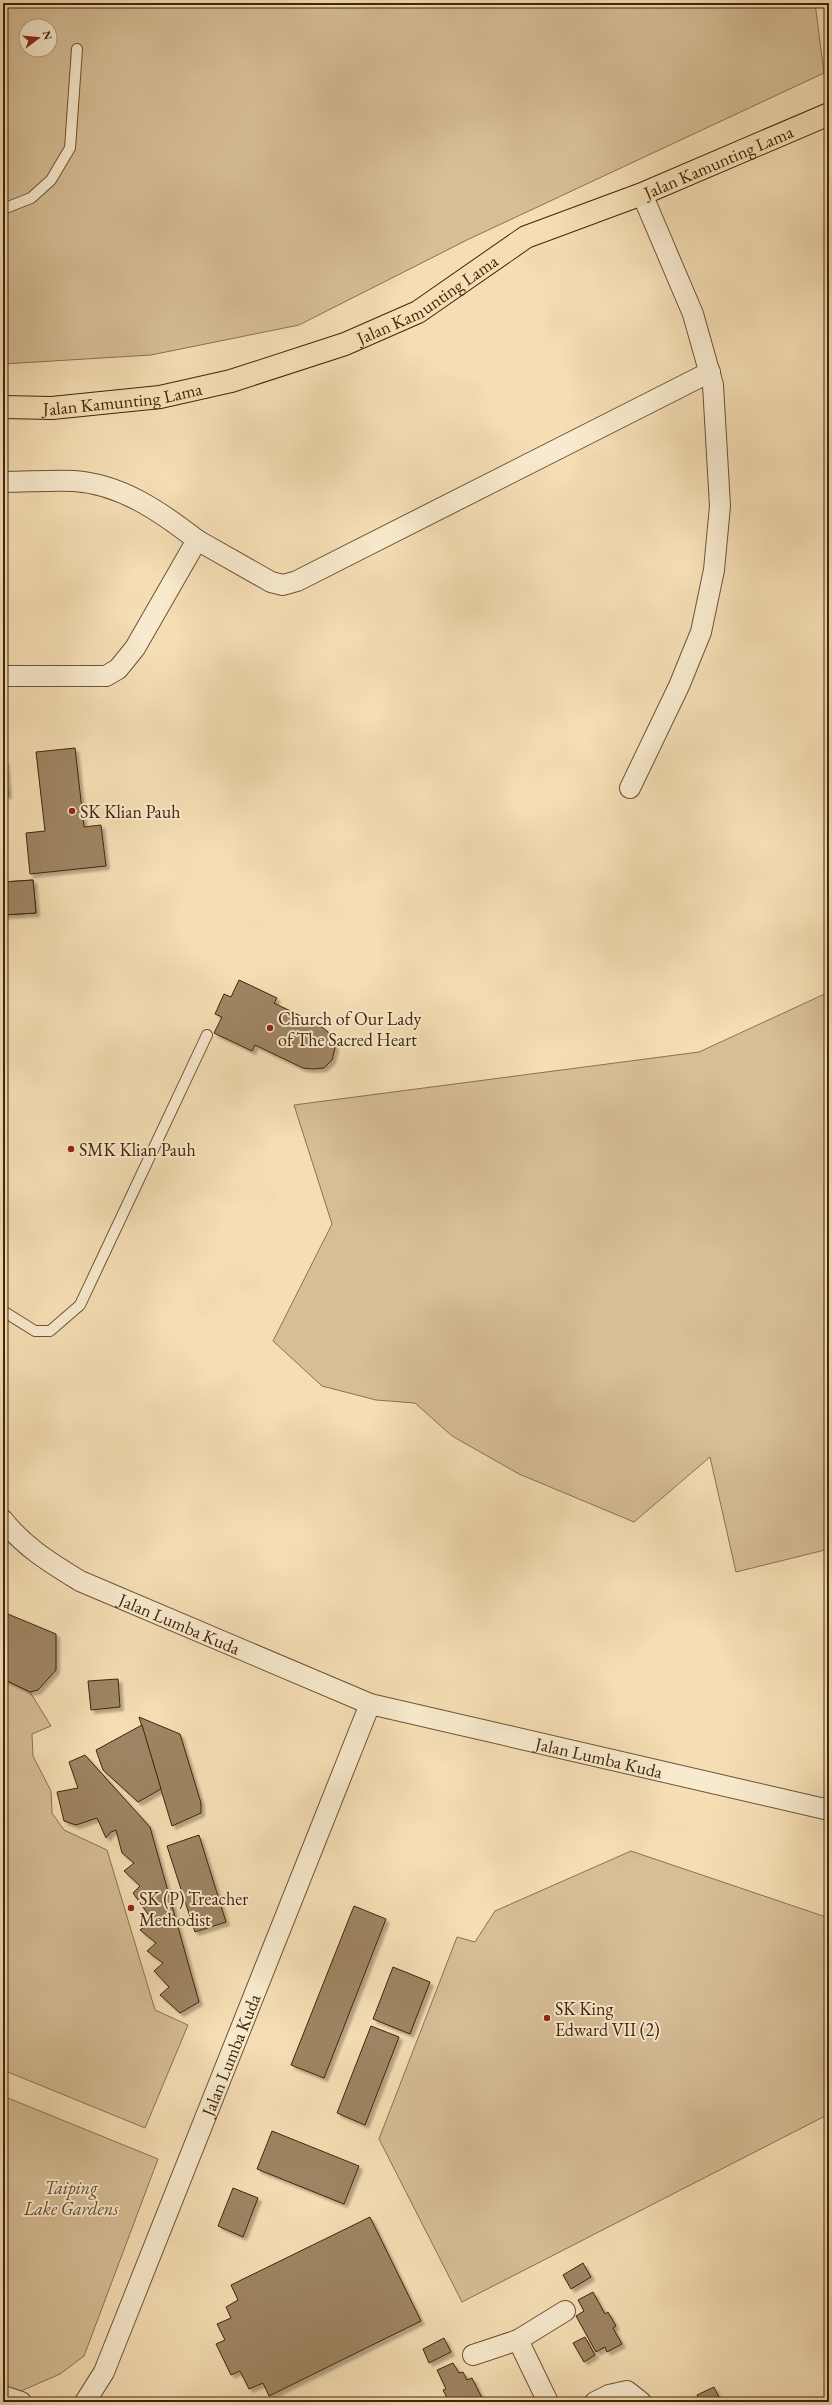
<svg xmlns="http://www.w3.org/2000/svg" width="832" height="2405" font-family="'EB Garamond',serif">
<defs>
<filter id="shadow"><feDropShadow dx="3.5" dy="3.5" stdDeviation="1" flood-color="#0004"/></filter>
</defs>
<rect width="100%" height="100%" fill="#f5deb4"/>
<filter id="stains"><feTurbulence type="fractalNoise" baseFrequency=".005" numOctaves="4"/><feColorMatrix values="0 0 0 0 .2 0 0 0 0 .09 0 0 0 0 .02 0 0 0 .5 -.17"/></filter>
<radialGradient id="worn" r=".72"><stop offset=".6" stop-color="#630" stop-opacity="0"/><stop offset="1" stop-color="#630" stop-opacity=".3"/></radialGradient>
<g fill="#d7be97" stroke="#8c7151" fill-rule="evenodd">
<path d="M3,3H815L824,73L469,239L299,325L151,355L3,364ZM26,26H50V50H26Z"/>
<path d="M829,992V1549L736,1572L710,1457L634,1522L519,1474L452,1436L415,1403L376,1400L322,1386L273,1341L332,1224L294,1105L699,1052Z"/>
<path d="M3,1679L30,1692L51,1726L32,1734L33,1756L51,1791L52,1813L64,1830L107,1850L155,2010L188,2025L145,2128L3,2070Z"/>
<path d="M631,1851L829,1918V2114L462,2302L379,2139L457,1937L475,1942L495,1911Z"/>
<path d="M3,2096L158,2159L84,2356L60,2374L21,2391L3,2386Z"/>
</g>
<g fill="#9f8563" stroke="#42240b" filter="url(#shadow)">
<path d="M75,748L84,827L101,825L106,866L30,874L26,833L45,831L36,752Z"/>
<path d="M3,760H5L8,795H3Z"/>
<path d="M33,880L36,913L3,915V882Z"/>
<path d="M33,880L36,913L3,915V882Z"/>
<path d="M239,980L277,998L274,1003L319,1025L327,1031L332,1038L335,1048L332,1060L324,1068L313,1069L303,1068L255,1045L252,1051L214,1033L222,1017L215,1014L224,994L231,997Z"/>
<path d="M3,1612L56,1634V1670L38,1690L30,1692L3,1679Z"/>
<path d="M118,1679L120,1707L91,1710L88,1681Z"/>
<path d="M139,1717L180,1734L201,1803V1813L172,1826Z"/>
<path d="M142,1725L161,1789L138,1802L103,1770L96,1750Z"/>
<path d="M85,1755L150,1827L199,2002L180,2013L160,1995L169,1987L154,1971L163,1963L147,1951L156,1943L140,1930L153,1921L133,1893L140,1886L124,1871L134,1863L122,1853L116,1830L111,1832L106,1838L97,1818L76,1825L64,1821L57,1792L78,1788L69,1762Z"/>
<path d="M199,1835L226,1922L195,1932L167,1846Z"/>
<path d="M354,1906L386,1919L324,2078L291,2065Z"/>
<path d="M393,1967L430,1982L410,2034L373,2019Z"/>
<path d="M371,2026L399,2037L365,2125L337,2113Z"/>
<path d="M272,2131L359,2166L344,2204L257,2169Z"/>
<path d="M233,2188L258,2198L243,2237L218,2226Z"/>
<path d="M370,2217L421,2321L269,2396L263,2383L249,2389L240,2371L231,2375L216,2344L225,2340L217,2324L231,2318L226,2307L238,2300L231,2285Z"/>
<path d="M583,2263L591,2277L571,2289L563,2275Z"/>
<path d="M593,2292L605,2314L608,2312L616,2326L613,2328L622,2344L607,2352L605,2347L596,2352L576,2316L584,2311L578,2300Z"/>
<path d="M585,2337L595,2355L584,2362L573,2343Z"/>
<path d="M444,2338L451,2352L429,2363L423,2349Z"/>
<path d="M453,2363L459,2373L463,2372L467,2380L472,2378L484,2402H449L443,2390L446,2389L437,2370Z"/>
<path d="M714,2387L721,2402L731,2397L733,2402H700L697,2395Z"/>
</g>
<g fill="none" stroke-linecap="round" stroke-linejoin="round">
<defs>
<g id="service">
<path d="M3,209L31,198L51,180L70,148L77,49"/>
<path d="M3,1311L35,1331H50L80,1305L207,1035"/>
</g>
<g id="minor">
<path d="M3,482C26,482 51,480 74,481C121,484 161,512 197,540"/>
<path d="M3,676H106L118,669L135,648L197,540L271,582L283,585L297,581L710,372"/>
<path d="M630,788L679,686L701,632L714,570L720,506L713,385L693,314L642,194"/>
<path id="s1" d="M3,1520C24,1547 51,1563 80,1581L370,1704L829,1810"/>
<path d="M518,2340L548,2402"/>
<path d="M473,2355L518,2340L565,2311"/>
<path d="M3,2396L21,2402"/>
<path id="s2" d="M85,2402L104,2372L370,1704"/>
<path d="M595,2402L609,2395L627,2391L641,2402"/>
</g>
<g id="primary">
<path id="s3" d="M3,407L52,408L160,397L231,381L345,344L418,312L526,237L642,194L829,114"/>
</g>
</defs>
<use href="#service" stroke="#6f5235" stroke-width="12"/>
<use href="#minor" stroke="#6f5235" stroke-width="22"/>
<use href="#primary" stroke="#42240b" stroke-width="24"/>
<use href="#service" stroke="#f8eace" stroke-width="10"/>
<use href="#minor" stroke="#f8eace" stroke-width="20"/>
<use href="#primary" stroke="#f5deb4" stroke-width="22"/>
</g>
<g fill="#8f2418" stroke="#f8eace" stroke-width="1.5">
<circle cx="72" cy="811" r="4"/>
<circle cx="270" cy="1028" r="4"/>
<circle cx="71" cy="1149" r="4"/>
<circle cx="131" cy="1908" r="4"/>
<circle cx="547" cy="2018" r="4"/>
</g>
<g text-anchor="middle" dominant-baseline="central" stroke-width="4" stroke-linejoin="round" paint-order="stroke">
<g font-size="18" fill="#42240b" stroke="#f8eace">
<text stroke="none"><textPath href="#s3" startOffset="768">Jalan Kamunting Lama</textPath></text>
<text stroke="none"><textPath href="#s3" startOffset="444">Jalan Kamunting Lama</textPath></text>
<text stroke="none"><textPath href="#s3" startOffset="120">Jalan Kamunting Lama</textPath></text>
<text stroke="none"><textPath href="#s1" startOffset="207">Jalan Lumba Kuda</textPath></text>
<text stroke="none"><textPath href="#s1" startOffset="649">Jalan Lumba Kuda</textPath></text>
<text stroke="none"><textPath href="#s2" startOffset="377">Jalan Lumba Kuda</textPath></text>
</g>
<g font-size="18" fill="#42240b" stroke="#f8eace" text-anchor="start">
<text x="80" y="811">SK Klian Pauh</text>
<text x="278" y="1018">Church of Our Lady<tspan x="278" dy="21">of The Sacred Heart</tspan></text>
<text x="79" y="1149">SMK Klian Pauh</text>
<text x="139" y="1898">SK (P) Treacher<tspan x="139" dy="21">Methodist</tspan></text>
<text x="555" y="2008">SK King<tspan x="555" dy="21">Edward VII (2)</tspan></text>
</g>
<g font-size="18" font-style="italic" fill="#674a2e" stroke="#f8eace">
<text x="71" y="2187">Taiping<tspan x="71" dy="21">Lake Gardens</tspan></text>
</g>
</g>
<rect width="832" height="2405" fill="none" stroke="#f5deb4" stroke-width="16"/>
<rect x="4" y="4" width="824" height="2397" fill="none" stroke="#42240b" stroke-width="2"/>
<rect x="8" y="8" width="816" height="2389" fill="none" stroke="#42240b"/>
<g transform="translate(38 38) rotate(74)"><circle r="19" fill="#f8eace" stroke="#af9b80"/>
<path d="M0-3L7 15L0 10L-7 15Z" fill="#8f2418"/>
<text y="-6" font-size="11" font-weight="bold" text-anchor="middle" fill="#42240b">N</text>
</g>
<rect width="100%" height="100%" filter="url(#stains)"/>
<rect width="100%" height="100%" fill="url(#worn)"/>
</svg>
